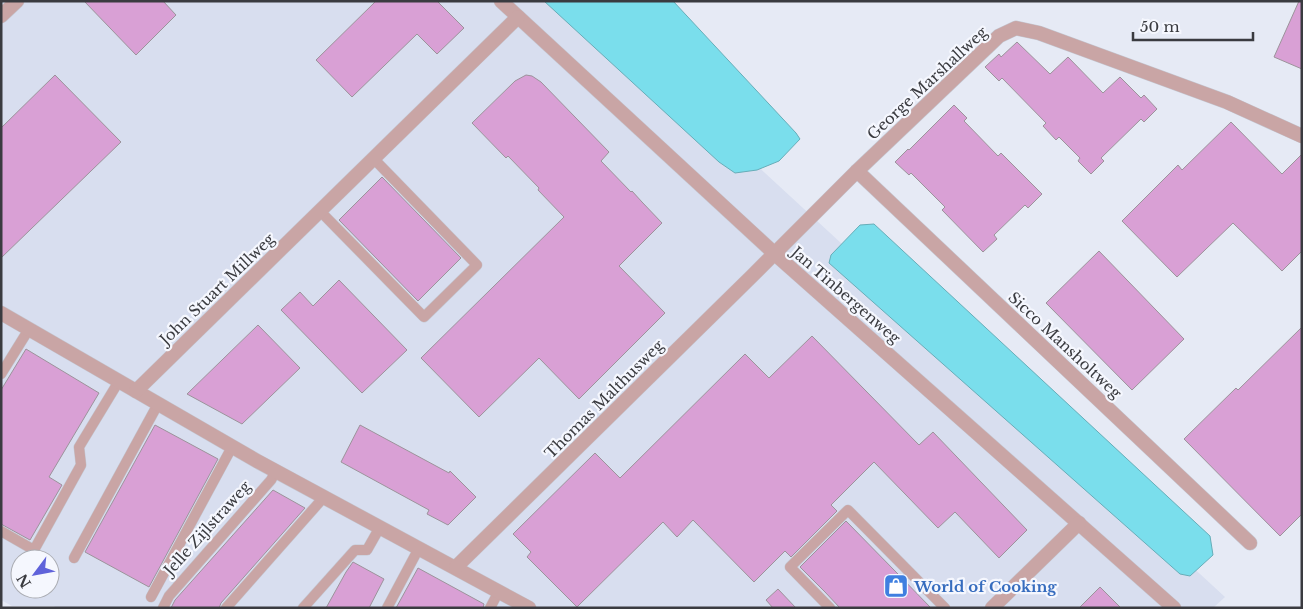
<svg xmlns="http://www.w3.org/2000/svg" width="1303" height="609" font-family="'Libre Baskerville',serif">
<rect width="100%" height="100%" fill="#e6eaf5"/>
<path fill="#d8deef" fill-rule="evenodd" d="M1,1H589L662,78L1225,597L1213,608H56L54,606H12L1,600ZM20,559H50V589H20Z"/>
<g fill="#7adeec" stroke="#67adb8">
<path d="M544,1H673L796,133L800,139L779,161L757,170L735,173L719,162Z"/>
<path d="M874,224L1210,536L1213,555L1190,576L1180,574L829,263L831,255L860,225Z"/>
</g>
<g fill="#d9a0d5" stroke="#9c939b">
<path d="M84,1H163L176,15L136,55Z"/>
<path d="M376,1H437L464,28L437,54L417,34L352,97L316,60Z"/>
<path d="M1299,1H1302V69L1274,57Z"/>
<path d="M1017,42L1050,74L1068,57L1103,93L1120,77L1141,98L1144,95L1157,109L1144,122L1141,119L1101,158L1104,161L1091,174L1078,161L1080,158L1059,137L1056,140L1043,126L1046,123L1002,78L999,81L985,67L999,54L1001,57Z"/>
<path d="M55,75L121,142L1,258V128Z"/>
<path d="M526,75L532,76L541,82L609,152L601,161L631,192L632,191L642,202L662,223L619,266L665,313L579,399L539,358L479,417L421,358L564,217L538,190L539,188L508,156L506,158L472,123L515,81Z"/>
<path d="M954,105L967,118L964,121L998,156L1001,153L1042,194L1028,208L1025,205L994,235L997,239L983,252L942,210L945,207L911,173L909,175L895,162L908,149L909,150Z"/>
<path d="M1231,122L1282,174L1302,154V251L1282,271L1233,223L1177,277L1122,221L1178,165L1182,170Z"/>
<path d="M382,177L461,258L418,301L339,220Z"/>
<path d="M1099,251L1184,339L1132,390L1046,303Z"/>
<path d="M339,280L407,350L362,393L281,310L300,292L313,306Z"/>
<path d="M258,325L300,368L242,424L187,394Z"/>
<path d="M1302,327V514L1280,536L1184,439L1236,388L1238,390Z"/>
<path d="M812,336L919,445L933,432L1027,530L999,558L955,512L938,528L874,462L831,505L837,511L791,557L785,551L754,582L693,520L677,537L663,522L577,607L527,557L531,552L513,534L595,453L620,478L745,354L769,378Z"/>
<path d="M26,349L99,393L49,477L62,485L30,540L1,524V390Z"/>
<path d="M155,425L218,459L149,587L85,552Z"/>
<path d="M360,425L449,473L450,471L476,497L448,525L427,514L429,510L341,462Z"/>
<path d="M273,490L305,508L221,603L219,608H171L175,600Z"/>
<path d="M846,521L896,572L931,608H840L825,592L800,567Z"/>
<path d="M353,562L384,579L369,608H326L346,572Z"/>
<path d="M418,568L484,604L483,608H396Z"/>
<path d="M1100,587L1121,608H1079Z"/>
<path d="M778,589L796,608H773L766,600Z"/>
</g>
<g fill="none" stroke-linecap="round" stroke-linejoin="round">
<defs>
<g id="service">
<path d="M320,211L424,317L477,265L373,158"/>
<path d="M1,374L29,329"/>
<path d="M1,531L34,550L81,465L79,447L119,381"/>
<path d="M74,558L158,404"/>
<path d="M151,597L232,447"/>
<path d="M163,608L169,596L271,480L276,471"/>
<path d="M226,608L324,497"/>
<path d="M303,608L355,550H367L380,527"/>
<path d="M387,608L419,548"/>
<path d="M490,608L499,591"/>
<path d="M830,608L790,567L848,510L945,608"/>
</g>
<g id="minor">
<path d="M501,1L775,254L1174,608"/>
<path d="M1,16L17,1"/>
<path d="M857,171L1250,543"/>
<path d="M1,313L257,461L529,608"/>
<path d="M136,391L518,17"/>
<path d="M456,567L752,276L857,171L999,36L1016,28L1039,33L1227,102L1302,136"/>
<path d="M992,608L1079,523"/>
</g>
</defs>
<use href="#service" stroke="#c4c7d1" stroke-width="11"/>
<use href="#minor" stroke="#c4c7d1" stroke-width="15"/>
<use href="#service" stroke="#c9a5a5" stroke-width="10"/>
<use href="#minor" stroke="#c9a5a5" stroke-width="14"/>
</g>
<defs>
<symbol id="shop-square" viewBox="-11 -11 22 22"><rect x="-9" y="-9" width="18" height="18" rx="4" fill="#3f7fe0" stroke="#f5f7fe"/><path d="M-5-2.5h2.3a2.7 3.5 0 0 1 5.4 0H5L5.5 6h-11ZM-1.5-2.5h3a1.5 2.3 0 0 0-3 0Z" fill="#fff"/></symbol>
</defs>
<g fill-rule="evenodd">
<use href="#shop-square" x="882" y="572" width="28" height="28"/>
</g>
<g text-anchor="middle" dominant-baseline="central" stroke-width="4.5" stroke-linejoin="round" paint-order="stroke">
<g font-size="15" fill="#3a3b40" stroke="#f5f7fe">
<text transform="translate(927 83) rotate(-43)">George Marshallweg</text>
<text transform="translate(217 289) rotate(-44)">John Stuart Millweg</text>
<text transform="translate(846 295) rotate(41)">Jan Tinbergenweg</text>
<text transform="translate(1065 345) rotate(43)">Sicco Mansholtweg</text>
<text transform="translate(604 399) rotate(-45)">Thomas Malthusweg</text>
<text transform="translate(207 528) rotate(-48)">Jelle Zijlstraweg</text>
</g>
<g font-size="15" font-weight="bold" fill="#366cbe" stroke="#f5f7fe" text-anchor="start">
<text x="914" y="586">World of Cooking</text>
</g>
</g>
<rect width="1303" height="609" fill="none" stroke="#3a3b40" stroke-width="5"/>
<g transform="translate(35 574) rotate(238)"><circle r="24" fill="#f5f7fe" stroke="#aaacb2"/>
<path d="M0-4L9 19L0 12L-9 19Z" fill="#5f62da"/>
<text y="-8" font-size="14" font-weight="bold" text-anchor="middle" fill="#3a3b40">N</text>
</g>
<path d="M1133 32v8h120v-8" fill="none" stroke="#3a3b40" stroke-width="2.5"/>
<text x="1140" y="32" font-size="15" fill="#3a3b40" stroke="#f5f7fe" stroke-width="4" paint-order="stroke">50 m</text>
</svg>
